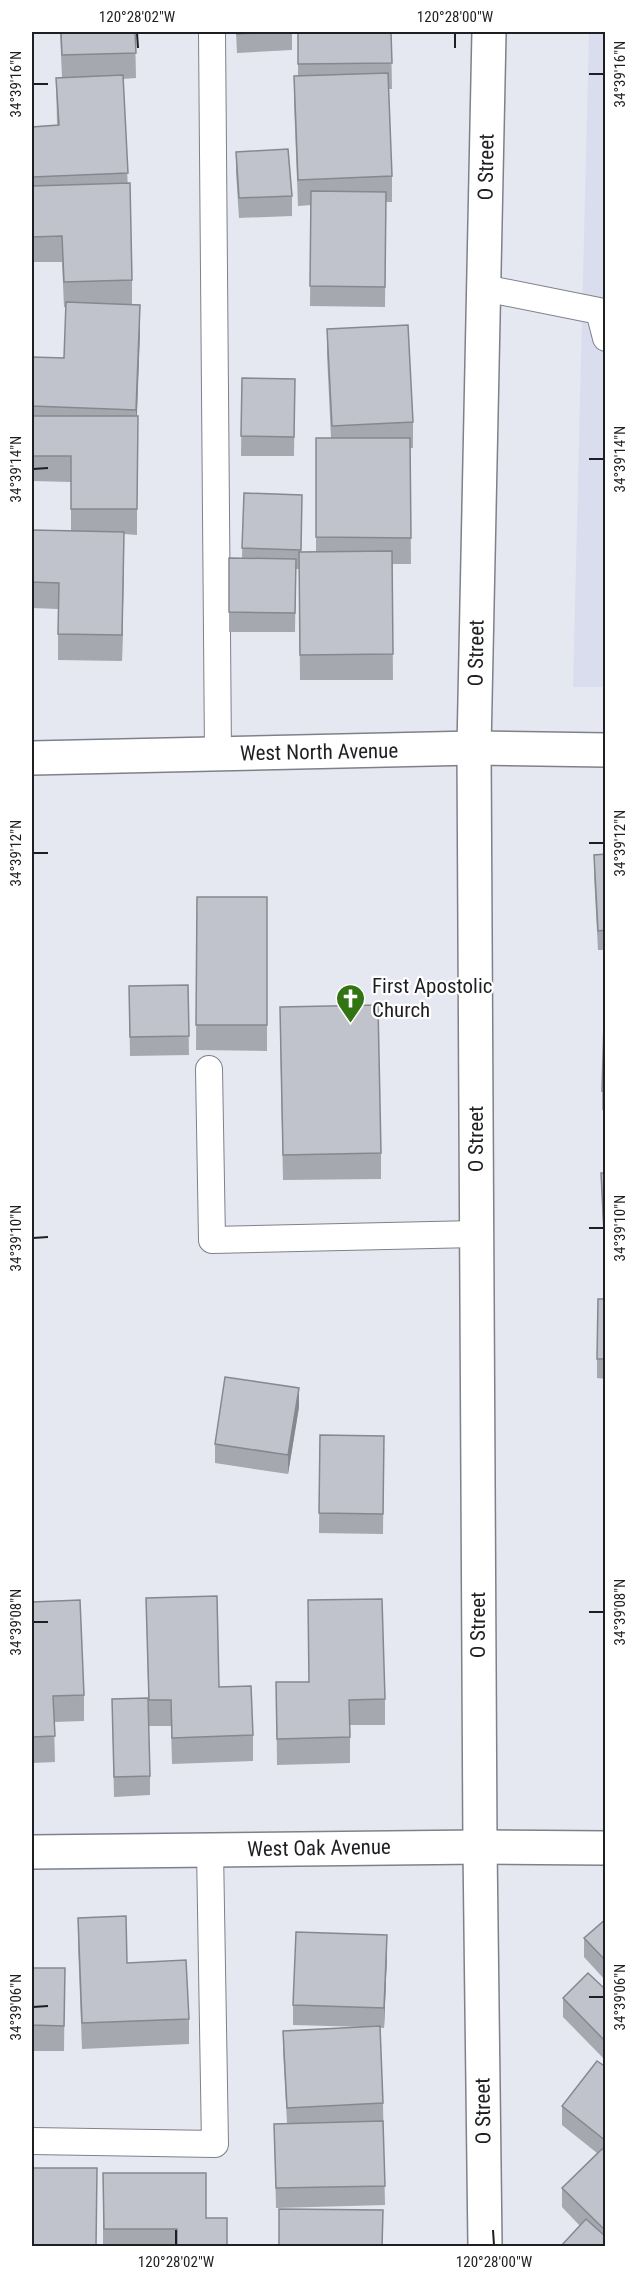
<svg xmlns="http://www.w3.org/2000/svg" width="637" height="2278" font-family="'Roboto Condensed',sans-serif">
<rect width="100%" height="100%" fill="#e5e8f1"/>
<path fill="#d9ddee" d="M589,32H605V687H573Z"/>
<g fill="none" stroke-linecap="round" stroke-linejoin="round">
<defs>
<g id="service">
<path d="M212,32L218,754"/>
<path d="M484,288L599,311L606,338"/>
<path d="M209,1069L212,1240L476,1234"/>
<path d="M32,2141L215,2144L210,1850"/>
</g>
<path id="minor" d="M32,1852L480,1847L606,1848"/>
<g id="tertiary">
<path d="M32,758L474,748L606,750"/>
<path d="M485,2246L480,1847L474,748L489,32"/>
</g>
</defs>
<use href="#service" stroke="#7f818a" stroke-width="28"/>
<use href="#minor" stroke="#7f818a" stroke-width="36"/>
<use href="#tertiary" stroke="#7f818a" stroke-width="36"/>
<use href="#service" stroke="#fff" stroke-width="26"/>
<use href="#minor" stroke="#fff" stroke-width="33"/>
<use href="#tertiary" stroke="#fff" stroke-width="33"/>
</g>
<g fill="#a5a8af">
<path d="M60,32H135L136,78L123,79L132,280V305L140,331L137,416V535L124,534L122,661L58,660V609L32,608V530L71,531V482L32,481V357L64,358L66,307H64L62,262H32V127L57,125L56,78H62Z"/>
<path d="M236,32H292V50L237,53Z"/>
<path d="M298,32H391L392,89H388L392,176V202H386L385,307L310,306L311,205L298,206L294,102V76H298Z"/>
<path d="M236,152L292,196V216L239,218L236,172Z"/>
<path d="M327,329L413,422V448H410L411,564H392L393,680H300L299,569H296L295,632H229V558H242L244,493L302,514L301,552H316V438H331L327,355Z"/>
<path d="M242,378L295,379L294,456H241Z"/>
<path d="M606,854V950H598L594,875V855Z"/>
<path d="M197,897H267V1051L196,1050Z"/>
<path d="M188,985L189,1055L130,1056L129,986Z"/>
<path d="M606,1022V1111L602,1110V1091Z"/>
<path d="M280,1032L381,1153V1179L283,1180Z"/>
<path d="M601,1173H606V1251H604Z"/>
<path d="M606,1299V1379L597,1378V1359Z"/>
<path d="M299,1407L288,1474L215,1463V1444Z"/>
<path d="M320,1435L384,1436L383,1534L319,1533Z"/>
<path d="M146,1598L219,1687L253,1735V1761L172,1764L171,1726H149Z"/>
<path d="M32,1602L84,1695V1721L54,1722L55,1762L32,1763Z"/>
<path d="M276,1682L385,1699V1725H350V1763L277,1765Z"/>
<path d="M112,1699L150,1776V1795L114,1797Z"/>
<path d="M78,1918L189,2019V2044L82,2049L78,1944Z"/>
<path d="M606,1919V1981L584,1957V1938Z"/>
<path d="M387,1954L384,2028H380L383,2103L385,2205L276,2208L274,2124L287,2123L283,2050V2031L365,2027L293,2025V2005Z"/>
<path d="M32,1968H65L64,2051H32Z"/>
<path d="M606,1990V2061L563,2017V1998Z"/>
<path d="M606,2067V2247L580,2226L562,2207V2188L597,2153L562,2125V2106Z"/>
<path d="M103,2173L227,2247H103Z"/>
</g>
<g fill="#86888f">
<path d="M140,305V331L136,436V410Z"/>
<path d="M124,532V558L122,661V635Z"/>
<path d="M299,1388V1407L288,1474V1455Z"/>
<path d="M387,1935V1954L384,2028V2008Z"/>
</g>
<g fill="#c0c3cc" stroke="#86888f" stroke-width="1.5">
<path d="M61,32H135L136,53L62,55Z"/>
<path d="M237,32H277L237,34Z"/>
<path d="M298,32H391L392,63L298,64Z"/>
<path d="M388,73L392,176L298,180L294,76Z"/>
<path d="M123,75L128,173L32,177V127L59,125L56,78Z"/>
<path d="M288,149L292,196L239,198L236,152Z"/>
<path d="M130,183L132,280L64,282L62,236L32,237V186Z"/>
<path d="M311,191L386,192L385,287L310,286Z"/>
<path d="M66,302L140,305L136,410L32,406V357L64,358Z"/>
<path d="M408,325L413,422L332,426L327,329Z"/>
<path d="M242,378L295,379L294,437L241,436Z"/>
<path d="M32,416H138L137,509H71V456H32Z"/>
<path d="M316,438H410L411,538L316,537Z"/>
<path d="M244,493L302,495L301,550L242,548Z"/>
<path d="M32,530L124,532L122,635L58,634L59,583L32,582Z"/>
<path d="M392,551L393,654L300,655L299,552Z"/>
<path d="M229,558L296,559L295,613L229,612Z"/>
<path d="M606,854V930L598,931L594,855Z"/>
<path d="M197,897H267V1025H196Z"/>
<path d="M188,985L189,1036L130,1037L129,986Z"/>
<path d="M378,1005L381,1153L283,1155L280,1007Z"/>
<path d="M604,1022H606V1091H602Z"/>
<path d="M601,1173H606V1231L604,1232Z"/>
<path d="M598,1299H606V1359H597Z"/>
<path d="M225,1377L299,1388L288,1455L215,1444Z"/>
<path d="M320,1435L384,1436L383,1514L319,1513Z"/>
<path d="M606,1556V1607H605Z"/>
<path d="M217,1596L219,1687L251,1686L253,1735L172,1738L171,1700H149L146,1598Z"/>
<path d="M382,1599L385,1699L349,1700L350,1737L277,1739L276,1682H309L308,1600Z"/>
<path d="M80,1600L84,1695L53,1696L55,1736L32,1737V1602Z"/>
<path d="M148,1698L150,1776L114,1777L112,1699Z"/>
<path d="M126,1916L127,1963L186,1960L189,2019L82,2023L78,1918Z"/>
<path d="M606,1919V1961L584,1938Z"/>
<path d="M296,1932L387,1935L384,2008L293,2005Z"/>
<path d="M32,1968H65L64,2026L32,2025Z"/>
<path d="M588,1973L606,1990V2042L563,1998Z"/>
<path d="M380,2026L383,2103L287,2108L283,2031Z"/>
<path d="M597,2061L606,2067V2141L562,2106Z"/>
<path d="M383,2121L385,2186L276,2188L274,2124Z"/>
<path d="M602,2149L606,2152V2231L562,2188Z"/>
<path d="M32,2168H97L96,2247H32Z"/>
<path d="M103,2173H206V2218H227V2247H177V2229H104Z"/>
<path d="M279,2209L383,2210L382,2247H279Z"/>
<path d="M586,2219L606,2237V2247H560Z"/>
</g>
<path fill="none" stroke="#1e1f22" stroke-width="2" d="M137,33L138,48M455,33V48M589,74H604M33,84H48M589,459H604M33,469L48,468M589,843H604M33,853H48M589,1228H604M33,1238L48,1237M589,1612H604M33,1622H48M589,1997H604M33,2007L48,2006M176,2230V2245M493,2230L494,2245"/>
<defs>
<symbol id="church-pin" viewBox="-11 -11 22 30"><path d="M0 17L-7.5 6A9.5 9.5 0 1 1 7.5 6Z" fill="#327411" stroke="#fff"/><path d="M-1.2-6h2.4v3.5h3.3v2.4h-3.3V6h-2.4V-.1h-3.3v-2.4h3.3Z" fill="#fff"/></symbol>
</defs>
<g fill-rule="evenodd">
<use href="#church-pin" x="334" y="982" width="33" height="45"/>
</g>
<g text-anchor="middle" dominant-baseline="central" stroke-width="4.5" stroke-linejoin="round" paint-order="stroke">
<g font-size="21" fill="#1e1f22" stroke="#fff">
<text transform="translate(486 167) rotate(-89)">O Street</text>
<text transform="translate(476 653) rotate(-89)">O Street</text>
<text transform="translate(319 752) rotate(-1)">West North Avenue</text>
<text transform="translate(476 1139) rotate(-90)">O Street</text>
<text transform="translate(478 1625) rotate(-90)">O Street</text>
<text transform="translate(319 1848) rotate(-1)">West Oak Avenue</text>
<text transform="translate(483 2111) rotate(-91)">O Street</text>
</g>
<g font-size="21" fill="#1e1f22" stroke="#fff" text-anchor="start">
<text x="372" y="986">First Apostolic<tspan x="372" dy="24">Church</tspan></text>
</g>
</g>
<rect width="637" height="2278" fill="none" stroke="#ffffff" stroke-width="66"/>
<rect x="33" y="33" width="571" height="2212" fill="none" stroke="#1e1f22" stroke-width="2"/>
<g font-size="15" text-anchor="middle" fill="#1e1f22">
<text x="137" y="22">120°28'02"W</text>
<text x="455" y="22">120°28'00"W</text>
<text transform="translate(620 74) rotate(-90)" y="5">34°39'16"N</text>
<text transform="translate(16 84) rotate(-90)" y="5">34°39'16"N</text>
<text transform="translate(620 459) rotate(-90)" y="5">34°39'14"N</text>
<text transform="translate(16 469) rotate(-90)" y="5">34°39'14"N</text>
<text transform="translate(620 843) rotate(-90)" y="5">34°39'12"N</text>
<text transform="translate(16 853) rotate(-90)" y="5">34°39'12"N</text>
<text transform="translate(620 1228) rotate(-90)" y="5">34°39'10"N</text>
<text transform="translate(16 1238) rotate(-90)" y="5">34°39'10"N</text>
<text transform="translate(620 1612) rotate(-90)" y="5">34°39'08"N</text>
<text transform="translate(16 1622) rotate(-90)" y="5">34°39'08"N</text>
<text transform="translate(620 1997) rotate(-90)" y="5">34°39'06"N</text>
<text transform="translate(16 2007) rotate(-90)" y="5">34°39'06"N</text>
<text x="176" y="2267">120°28'02"W</text>
<text x="494" y="2267">120°28'00"W</text>
</g>
</svg>
